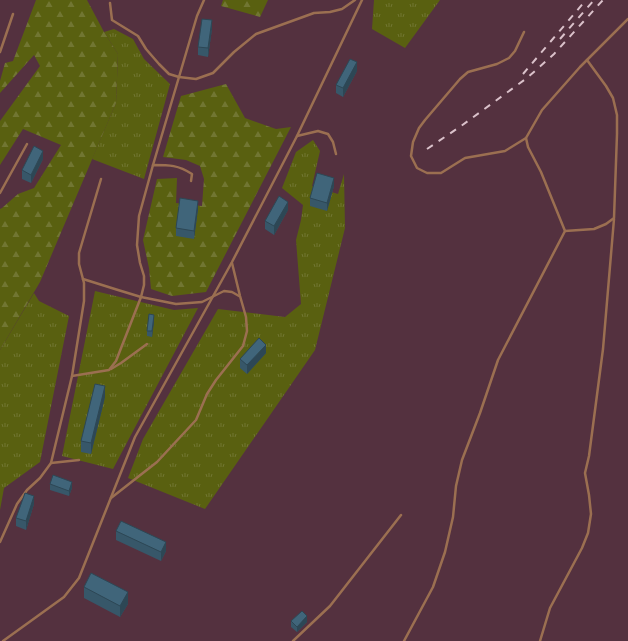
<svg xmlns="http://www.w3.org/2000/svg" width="628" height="641" font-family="Quicksand,sans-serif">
<defs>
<pattern id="grass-tufts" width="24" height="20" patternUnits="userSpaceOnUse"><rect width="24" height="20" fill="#596010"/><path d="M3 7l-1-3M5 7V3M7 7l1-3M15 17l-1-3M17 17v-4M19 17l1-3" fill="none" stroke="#717632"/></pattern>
<pattern id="forest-firs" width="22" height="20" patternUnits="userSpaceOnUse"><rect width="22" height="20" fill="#596010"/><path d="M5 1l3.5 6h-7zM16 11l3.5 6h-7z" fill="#717632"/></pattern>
</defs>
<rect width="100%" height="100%" fill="#54313f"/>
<g fill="url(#grass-tufts)">
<path d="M374,0H440L405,48L372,29Z"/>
<path d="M114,29L133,39L144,59L170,84L144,179L92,159L116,103L118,54L104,32Z"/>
<path d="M313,140L320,151L312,186L338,194L344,174L345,228L315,350L205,509L128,478L143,439L218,309L285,317L301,304L296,240L301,220L303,205L282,188L296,152Z"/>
<path d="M95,291L174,310L198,308L113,469L62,456Z"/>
<path d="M34,293L39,301L69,316L40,462L4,488L0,510V350Z"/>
</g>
<g fill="url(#forest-firs)">
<path d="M36,0H87L104,32L118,54L116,103L40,282L0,350V209L2,208L18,194L34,188L61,145L23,129L0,165V121L40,66L34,55L0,93V81L5,63L13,61Z"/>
<path d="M223,0H268L260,17L221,6Z"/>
<path d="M226,84L245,118L276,129L291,127L206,292L172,296L151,289L149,268L143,240L157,179L177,178L176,203L202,206L204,179L200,166L186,160L163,157L181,96Z"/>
</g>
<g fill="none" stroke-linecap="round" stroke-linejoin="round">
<g stroke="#9b6f51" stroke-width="2.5">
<path d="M110,3L112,20L138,36L146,49L159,64L169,74L179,77L196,79L213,73L234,52L256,34L314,13L330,12L342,9L355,0"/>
<path d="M524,32L515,51L509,58L497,64L468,72L460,79L425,120L419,128L413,142L411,156L417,168L427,173H441L465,158L505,151L526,138L542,110L580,67L628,19"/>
<path d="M0,52L13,14"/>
<path d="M297,136L318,131L328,134L333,142L336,154"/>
<path d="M526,138L528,147L541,172L565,231"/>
<path d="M153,165L197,16L204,0"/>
<path d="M0,193L27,144"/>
<path d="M83,279L118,290L141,297L144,285V276L140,263L137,245L139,216L153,165C170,165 178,165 192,174L191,181"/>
<path d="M111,369L121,363L147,344"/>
<path d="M72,376L109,370L116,361L141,297L176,304L202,302L224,291L232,292L239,296"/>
<path d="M51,463L79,460"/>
<path d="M111,498L157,462L196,420L207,394L216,380L243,346L247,331L246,317L240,296L232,263"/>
<path d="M0,542L17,504L27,490L40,478L51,463L72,376L84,301V283L79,264V253L101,179"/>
<path d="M3,641L64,597L79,578L135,437L232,262L297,136L362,0"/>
<path d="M293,641L330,606L401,515"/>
<path d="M404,641L433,587L445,552L453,517L456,486L462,460L480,413L498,360L565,231L594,229L606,224L614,218L617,134V115L613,98L606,86L587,60"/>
<path d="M540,641L550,608L582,548L588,533L591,514L589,495L585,473L589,456L603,349L614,219"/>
</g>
<g stroke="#dac1ca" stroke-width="2" stroke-dasharray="7 7" stroke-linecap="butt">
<path d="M560,39L594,0"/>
<path d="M523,74L586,0"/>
<path d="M427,149L461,126L527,78L554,54L603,0"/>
</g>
</g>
<g fill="#375769">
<path d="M212,29L208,57L198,55V47Z"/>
<path d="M357,71L343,97L336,93V85Z"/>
<path d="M43,159L31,183L22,179V170Z"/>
<path d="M334,186L327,211L310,206V198Z"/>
<path d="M198,209L194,239L176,236V228Z"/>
<path d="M288,210L274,235L265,229V221Z"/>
<path d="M154,321L152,337L147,336V331Z"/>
<path d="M266,353L247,374L240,368V359Z"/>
<path d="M105,397L91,454L81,452V441Z"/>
<path d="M50,484L72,488L69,496L50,490Z"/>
<path d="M34,504L26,530L16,526V518Z"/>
<path d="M116,531L166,551L161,561L116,540Z"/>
<path d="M84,587L128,604L120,617L84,598Z"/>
<path d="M291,621L307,622L297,632L291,627Z"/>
</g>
<g fill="#2d4755">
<path d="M212,20V29L208,57V48Z"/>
<path d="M357,62V71L343,97V88Z"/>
<path d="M43,151V159L31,183V175Z"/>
<path d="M334,178V186L327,211V203Z"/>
<path d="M198,201V209L194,239V231Z"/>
<path d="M288,202V210L274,235V226Z"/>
<path d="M154,315V321L152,337V331Z"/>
<path d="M266,345V353L247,374V365Z"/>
<path d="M105,386V397L91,454V443Z"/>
<path d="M72,482V488L69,496V491Z"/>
<path d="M34,496V504L26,530V521Z"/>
<path d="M166,542V551L161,561V552Z"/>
<path d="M128,592V604L120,617V606Z"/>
<path d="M307,616V622L297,632V627Z"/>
</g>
<g fill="#40657a" stroke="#2d4755">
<path d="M202,19L212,20L208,48L198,47Z"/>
<path d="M350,59L357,62L343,88L336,85Z"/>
<path d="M34,146L43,151L31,175L22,170Z"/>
<path d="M317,173L334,178L327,203L310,198Z"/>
<path d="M279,196L288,202L274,226L265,221Z"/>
<path d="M180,198L198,201L194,231L176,228Z"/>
<path d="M149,314L154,315L152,331H147Z"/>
<path d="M259,338L266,345L247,365L240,359Z"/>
<path d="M95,384L105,386L91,443L81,441Z"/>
<path d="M53,475L72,482L69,491L50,484Z"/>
<path d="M25,493L34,496L26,521L16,518Z"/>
<path d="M121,521L166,542L161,552L116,531Z"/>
<path d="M91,573L128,592L120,606L84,587Z"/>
<path d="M302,611L307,616L297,627L291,621Z"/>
</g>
</svg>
